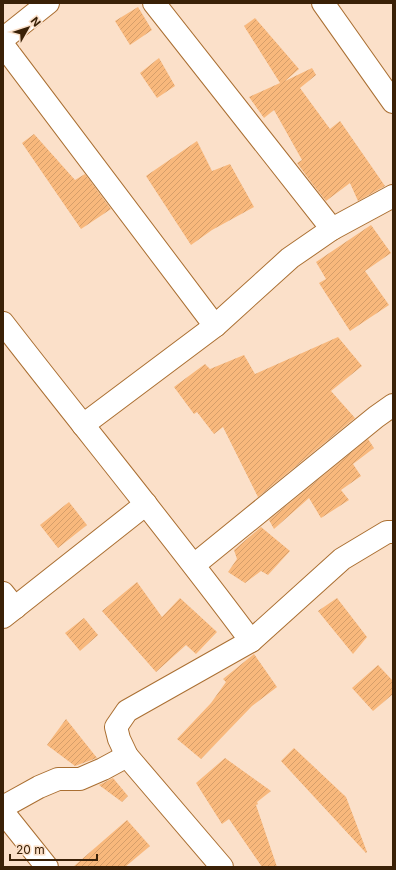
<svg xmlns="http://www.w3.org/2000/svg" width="396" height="870" font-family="Inter,sans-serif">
<defs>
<pattern id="building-hatch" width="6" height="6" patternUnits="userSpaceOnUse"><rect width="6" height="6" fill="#f8b87c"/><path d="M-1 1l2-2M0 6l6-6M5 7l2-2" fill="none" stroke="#d59e6a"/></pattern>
</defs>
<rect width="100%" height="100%" fill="#fbe0c9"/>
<g fill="url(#building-hatch)">
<path d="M138,7L152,30L130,45L115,21Z"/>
<path d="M255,18L299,69L285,81L312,68L316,75L300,88L330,129L340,121L385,186L358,201L350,183L326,201L311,182L297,163L302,160L274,110L264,118L249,97L280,83L244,26Z"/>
<path d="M159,58L175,86L157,98L140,73Z"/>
<path d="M34,134L75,180L85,174L111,209L81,229L22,143Z"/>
<path d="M197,141L212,171L230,164L254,207L212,230L191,245L146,176Z"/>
<path d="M371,225L391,253L365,271L389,305L350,331L319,283L326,279L316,262Z"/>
<path d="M338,337L362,366L331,391L355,418L258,497L223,427L214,434L197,412L194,414L174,387L205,364L210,369L244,355L255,374Z"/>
<path d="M368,439L374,448L353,464L361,476L341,490L349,500L321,518L309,498L274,529L269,520Z"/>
<path d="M69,502L87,525L58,548L40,525Z"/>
<path d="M261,527L290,551L268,575L261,571L245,583L228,572L237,559L234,550Z"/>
<path d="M137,582L162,617L180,598L217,632L196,654L186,645L156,672L102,611Z"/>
<path d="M337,598L367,637L353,654L318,611Z"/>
<path d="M84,618L98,635L80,651L65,633Z"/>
<path d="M254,654L277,687L252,706L201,759L177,739L211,703L226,682L223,679Z"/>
<path d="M378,665L393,681V694L373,711L352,688Z"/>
<path d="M66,719L97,758L75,766L47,745Z"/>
<path d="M294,748L346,797L367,852L366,853L281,761Z"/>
<path d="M225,758L271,791L257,802L258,804L256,805L277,867H262L229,819L222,824L196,783Z"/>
<path d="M113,778L128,796L122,802L99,785Z"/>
<path d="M127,820L150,846L125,867H73Z"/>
</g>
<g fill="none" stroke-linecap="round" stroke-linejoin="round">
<defs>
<g id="street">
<path d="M154,3L332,229"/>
<path d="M323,3L393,102"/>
<path d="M3,39L48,3"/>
<path d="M3,45L215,326"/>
<path d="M3,323C85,429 171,533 251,641"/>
<path d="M83,425L215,326L290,258L332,229L393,196"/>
<path d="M194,565L376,417L393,405"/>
<path d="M3,593L15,608"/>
<path d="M3,617L146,504"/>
<path d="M3,807L39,787L58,779H80L103,769L127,756"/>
<path d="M3,812L47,867"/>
<path d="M222,867L127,756L119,739L116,727L127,711L251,641L342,559L387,532H393"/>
</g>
</defs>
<use href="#street" stroke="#aa6f32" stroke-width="24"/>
<use href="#street" stroke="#fff" stroke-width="22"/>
</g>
<rect width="396" height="870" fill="none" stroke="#3a2107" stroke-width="8"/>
<g transform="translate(28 28) rotate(51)" stroke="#fbe0c9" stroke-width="3" paint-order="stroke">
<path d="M0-3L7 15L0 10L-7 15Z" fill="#3a2107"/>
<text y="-6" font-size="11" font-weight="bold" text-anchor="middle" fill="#3a2107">N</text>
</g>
<path d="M10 854v6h87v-6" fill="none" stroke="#3a2107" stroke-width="2"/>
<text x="16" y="854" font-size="12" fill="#3a2107" stroke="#fbe0c9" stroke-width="3" paint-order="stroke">20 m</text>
</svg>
